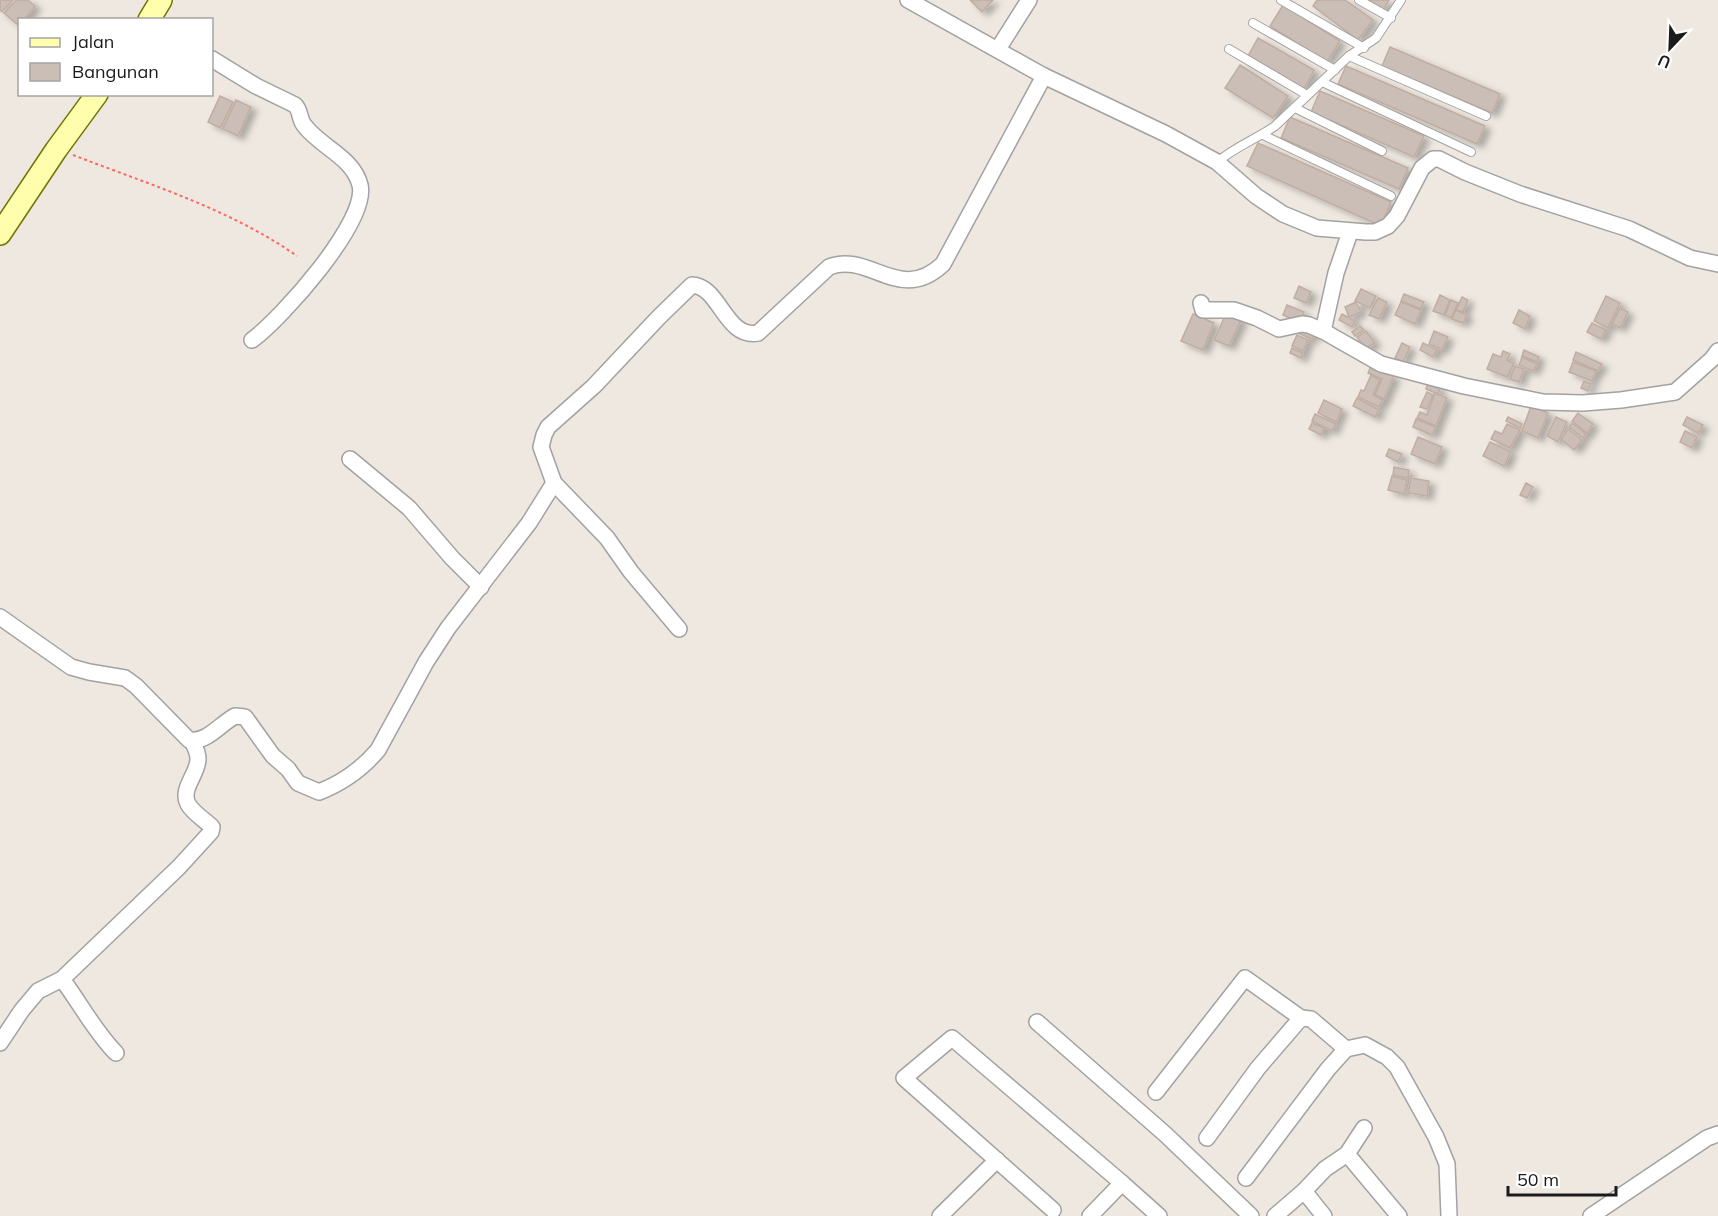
<svg xmlns="http://www.w3.org/2000/svg" width="1718" height="1216" font-family="Mulish,sans-serif">
<defs>
<filter id="shadow"><feDropShadow dx="6" dy="4" stdDeviation="3" flood-color="#0004"/></filter>
</defs>
<rect width="100%" height="100%" fill="#eee8e0"/>
<g fill="#cabeb6" stroke="#c1ada1" stroke-width="1.5" filter="url(#shadow)">
<path d="M0,0H13L2,12L0,10Z"/>
<path d="M16,0H28L35,6L24,20H20L18,25L4,13Z"/>
<path d="M970,0H993L982,12Z"/>
<path d="M1317,0H1345L1373,20L1358,40L1313,6Z"/>
<path d="M1364,0H1389L1383,11Z"/>
<path d="M1283,5L1340,41L1327,62L1270,26Z"/>
<path d="M1258,38L1314,70L1304,89L1248,56Z"/>
<path d="M1390,47L1500,94L1492,113L1382,66Z"/>
<path d="M1240,65L1288,96L1273,118L1225,88Z"/>
<path d="M1346,66L1485,126L1477,144L1338,84Z"/>
<path d="M1320,91L1424,136L1414,157L1311,112Z"/>
<path d="M220,96L233,102L220,128L208,122Z"/>
<path d="M236,100L251,107L238,136L223,129Z"/>
<path d="M1290,117L1408,168L1399,189L1281,138Z"/>
<path d="M1258,143L1391,202L1381,226L1247,166Z"/>
<path d="M1299,286L1311,292L1306,303L1294,298Z"/>
<path d="M1361,289L1376,296L1370,308L1355,301Z"/>
<path d="M1404,294L1424,302L1421,309L1401,301Z"/>
<path d="M1440,295L1450,300L1444,315L1433,311Z"/>
<path d="M1606,296L1620,303L1608,328L1594,321Z"/>
<path d="M1462,297L1468,300L1463,312L1456,310Z"/>
<path d="M1378,298L1387,302L1379,319L1369,315Z"/>
<path d="M1451,300L1458,303L1451,318L1445,315Z"/>
<path d="M1356,302L1361,312L1349,317L1345,307Z"/>
<path d="M1401,302L1421,310L1415,324L1395,315Z"/>
<path d="M1287,305L1304,312L1300,322L1283,315Z"/>
<path d="M1620,308L1628,312L1620,328L1612,324Z"/>
<path d="M1456,310L1467,315L1463,323L1452,319Z"/>
<path d="M1519,310L1530,316L1525,329L1513,323Z"/>
<path d="M1193,314L1214,323L1203,350L1181,341Z"/>
<path d="M1226,314L1242,318L1229,346L1214,340Z"/>
<path d="M1342,314L1355,321L1352,327L1339,320Z"/>
<path d="M1592,323L1606,330L1601,339L1587,332Z"/>
<path d="M1301,326L1315,332L1312,339L1298,333Z"/>
<path d="M1360,326L1364,330L1355,336L1352,332Z"/>
<path d="M1366,331L1375,343L1365,349L1357,337Z"/>
<path d="M1434,331L1448,337L1442,350L1429,344Z"/>
<path d="M1297,335L1308,340L1303,351L1292,346Z"/>
<path d="M1402,343L1410,347L1403,362L1395,358Z"/>
<path d="M1423,343L1437,350L1433,357L1420,350Z"/>
<path d="M1292,348L1303,353L1301,358L1290,353Z"/>
<path d="M1524,350L1539,357L1537,362L1522,356Z"/>
<path d="M1503,351L1510,354L1507,360L1514,363L1507,377L1487,369L1493,354L1501,357Z"/>
<path d="M1576,352L1602,364L1598,371L1573,360Z"/>
<path d="M1522,357L1537,364L1533,371L1519,365Z"/>
<path d="M1573,362L1596,371L1592,381L1569,372Z"/>
<path d="M1371,366L1394,376L1384,399L1375,395L1382,379L1368,373Z"/>
<path d="M1515,366L1524,369L1519,382L1510,379Z"/>
<path d="M1371,375L1380,380L1373,395L1383,400L1379,407L1358,397L1361,390L1364,391Z"/>
<path d="M1584,381L1591,384L1588,391L1581,388Z"/>
<path d="M1428,383L1440,388L1438,394L1426,389Z"/>
<path d="M1427,392L1433,395L1427,409L1420,407Z"/>
<path d="M1435,393L1447,398L1436,426L1417,418L1420,412L1427,415Z"/>
<path d="M1357,398L1379,410L1375,417L1353,406Z"/>
<path d="M1324,400L1342,409L1336,422L1318,413Z"/>
<path d="M1531,406L1548,413L1538,438L1522,431Z"/>
<path d="M1578,413L1593,424L1587,433L1572,421Z"/>
<path d="M1315,414L1336,424L1332,431L1312,421Z"/>
<path d="M1508,417L1522,424L1520,428L1506,421Z"/>
<path d="M1556,417L1567,422L1558,442L1547,436Z"/>
<path d="M1687,417L1703,425L1698,433L1683,425Z"/>
<path d="M1416,419L1436,427L1432,435L1413,427Z"/>
<path d="M1312,423L1324,428L1321,435L1309,429Z"/>
<path d="M1572,423L1586,434L1583,438L1569,427Z"/>
<path d="M1507,424L1520,430L1510,448L1491,439L1495,431L1502,434Z"/>
<path d="M1568,429L1582,440L1574,450L1561,439Z"/>
<path d="M1685,431L1697,437L1692,448L1680,442Z"/>
<path d="M1418,437L1442,447L1435,464L1411,454Z"/>
<path d="M1490,442L1511,452L1504,466L1483,456Z"/>
<path d="M1389,449L1402,454L1398,462L1386,456Z"/>
<path d="M1394,467L1409,470L1408,478L1393,475Z"/>
<path d="M1392,476L1407,480L1404,494L1388,490Z"/>
<path d="M1411,478L1429,481L1427,496L1408,493Z"/>
<path d="M1526,483L1533,487L1527,498L1520,495Z"/>
</g>
<g fill="none" stroke-linecap="round" stroke-linejoin="round">
<defs>
<g id="lane">
<path d="M1281,0L1364,48"/>
<path d="M1359,0L1391,18"/>
<path d="M1253,23L1335,70"/>
<path d="M1229,49L1307,95"/>
<path d="M1349,56L1486,116"/>
<path d="M1322,82L1471,152"/>
<path d="M1295,108L1382,151"/>
<path d="M1263,135L1391,196"/>
<path d="M1217,162C1235,147 1256,139 1275,126L1349,56L1376,38L1401,0"/>
</g>
<g id="street">
<path d="M908,0L1044,76L1166,134L1217,162L1256,196L1283,214L1317,228L1366,232H1375L1388,226L1397,216L1422,168L1433,159H1439L1465,172L1520,194L1629,229L1690,258L1718,264"/>
<path d="M998,49L1029,0"/>
<path d="M212,59L256,86L295,105C301,111 299,119 304,125C320,147 353,157 360,185C369,221 281,319 252,340"/>
<path d="M1201,303L1203,310H1234L1257,318L1279,329L1302,324L1309,325L1323,331L1381,364L1464,386L1543,402L1583,403L1621,400L1675,392L1712,359L1718,351"/>
<path d="M1323,331L1336,273L1350,232"/>
<path d="M350,459L409,508L452,558L481,587"/>
<path d="M0,617L71,667L89,672L125,678L136,686L189,740C207,743 220,724 235,716L245,717L273,756L288,769L298,783L319,792C342,783 362,769 378,750L426,662L448,628L529,523L554,483"/>
<path d="M679,629L631,572L607,538L554,483L541,447L544,435L548,427L594,386L659,317L692,285C720,286 725,339 758,333L829,267C869,251 900,305 943,264L1044,76"/>
<path d="M62,979C80,1003 95,1032 116,1053"/>
<path d="M1037,1022L1165,1134L1251,1216"/>
<path d="M0,1043L22,1010L38,991L62,979L179,867L211,832L212,827C205,820 193,813 188,804C180,789 198,774 198,759C198,752 195,747 192,741"/>
<path d="M1156,1092L1245,978L1301,1018"/>
<path d="M1207,1138L1258,1068L1301,1018L1311,1019L1346,1049"/>
<path d="M1347,1154L1399,1216"/>
<path d="M1246,1178L1328,1069L1346,1049L1365,1045L1387,1057L1397,1067L1436,1137L1447,1164L1449,1216"/>
<path d="M1053,1210L904,1078L952,1038L1122,1183"/>
<path d="M940,1216L997,1160"/>
<path d="M1090,1216L1122,1183L1159,1216"/>
<path d="M1275,1216L1304,1191"/>
<path d="M1324,1216L1304,1191L1325,1169L1347,1154L1364,1128"/>
<path d="M1591,1216L1707,1138L1718,1134"/>
</g>
<g id="secondary">
<path d="M149,20L161,0"/>
<path d="M0,234L56,150L97,94"/>
</g>
</defs>
<use href="#lane" stroke="#a2a2a2" stroke-width="10"/>
<use href="#street" stroke="#a2a2a2" stroke-width="18"/>
<use href="#secondary" stroke="#707500" stroke-width="24"/>
<path stroke="#ff6660" stroke-width="2" stroke-dasharray="3 3" stroke-linecap="butt" d="M73,155C148,184 230,209 297,256"/>
<use href="#lane" stroke="#fff" stroke-width="8"/>
<use href="#street" stroke="#fff" stroke-width="15"/>
<use href="#secondary" stroke="#fffead" stroke-width="21"/>
</g>
<rect x="18" y="18" width="195" height="78" fill="#ffffff" stroke="#a4a4a4" stroke-width="1.5"/>
<rect x="30" y="38" width="30" height="9" fill="#fffead" stroke="#a4a4a4" stroke-width="1.5"/>
<text x="72" y="48" font-size="18" fill="#1b1b1b">Jalan</text>
<rect x="30" y="63" width="30" height="18" fill="#cabeb6" stroke="#a4a4a4" stroke-width="1.5"/>
<text x="72" y="78" font-size="18" fill="#1b1b1b">Bangunan</text>
<g transform="translate(1670 48) rotate(203)" stroke="#ffffff" stroke-width="4.5" paint-order="stroke">
<path d="M0-4.5L10 22L0 15L-10 22Z" fill="#1b1b1b"/>
<text y="-9" font-size="16" font-weight="bold" text-anchor="middle" fill="#1b1b1b">U</text>
</g>
<path d="M1508 1186v9h108v-9" fill="none" stroke="#1b1b1b" stroke-width="3"/>
<text x="1517" y="1186" font-size="18" fill="#1b1b1b" stroke="#ffffff" stroke-width="4.5" paint-order="stroke">50 m</text>
</svg>
